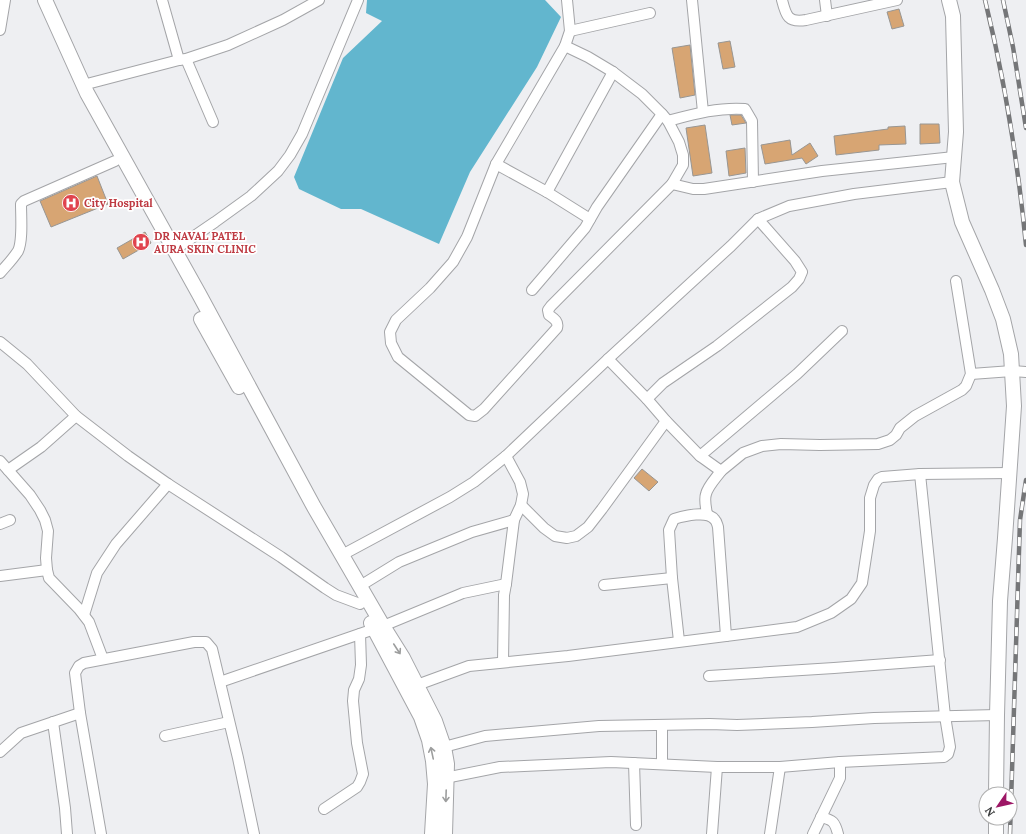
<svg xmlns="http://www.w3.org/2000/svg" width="1026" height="834" font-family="Lora,serif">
<rect width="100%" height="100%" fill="#eeeff2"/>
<path fill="#62b6ce" d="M367,0H545L561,17L537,67L470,172L439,244L361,209H341L299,189L294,177L343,58L382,21L366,13Z"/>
<g fill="#d7a573" stroke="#989693">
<path d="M899,9L904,26L892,29L887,12Z"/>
<path d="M730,41L735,67L723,69L718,43Z"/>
<path d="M690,45L695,95L680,98L672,48Z"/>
<path d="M730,115H741L746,123L732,125Z"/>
<path d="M920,124H939L940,143L920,144Z"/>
<path d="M705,125L712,173L693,176L686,128Z"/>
<path d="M905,126L906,144L879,145V150L836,155L834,136L888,129V127Z"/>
<path d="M790,140L792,155L810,143L818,156L806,164L802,158L765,164L761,145Z"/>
<path d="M745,148L746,173L729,176L726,151Z"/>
<path d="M97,176L108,204L51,227L40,201Z"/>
<path d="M145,232L151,243L123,259L117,248Z"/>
<path d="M642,469L658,482L649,491L634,478Z"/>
</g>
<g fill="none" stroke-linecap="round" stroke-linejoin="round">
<defs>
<g id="street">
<path d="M162,0L179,60"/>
<path d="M567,0L570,31L565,46L496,164L467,237L453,262L430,288L396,320L390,332L391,343L398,357L469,415L475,416L484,409L557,328C559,321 553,318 549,315L548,310L551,306L672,184L693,189H704L822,171L954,157"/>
<path d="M692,0L703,112"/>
<path d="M782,0C786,16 788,23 806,20L897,0"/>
<path d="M825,0L827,16"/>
<path d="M0,30L5,0"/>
<path d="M570,31L650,13"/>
<path d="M565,46L588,57L613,72L642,94L662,114L668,121L679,142L683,155V165L672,184"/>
<path d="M186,59L213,122"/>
<path d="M83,85L179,60L186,59L228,45L283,20L319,0"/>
<path d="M668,121C694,114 719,107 745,109L752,121L753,182"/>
<path d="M496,164L547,192L590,219"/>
<path d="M547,192L613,72"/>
<path d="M174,250L215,222L251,196L278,171L290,155L302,134L358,0"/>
<path d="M0,273C6,266 13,259 18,251C23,241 21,216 21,204L24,201L115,161"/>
<path d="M532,290L585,228L597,207L662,114"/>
<path d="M0,342L27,364L76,416L128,456L168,484L281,557L325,588L336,595L360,604"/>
<path d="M608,359L647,399L666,421L700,456L797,374L842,331"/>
<path d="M971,374L1012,371L1026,372"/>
<path d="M647,399L663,383L717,346L792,287L799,279L802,272L795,261L758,219"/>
<path d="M700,456L721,471L743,453L762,446L781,444L820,445L878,444L890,440L896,435L900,428L915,416L962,390L966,386L971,374L956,281"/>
<path d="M0,461L8,470L41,447L76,416"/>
<path d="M8,470L30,495L40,510L45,520L48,531L46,558L47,570L49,578L79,609L89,622L103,659"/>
<path d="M521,505L544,528L555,536L567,538L576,536L588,527L602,509L666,421"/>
<path d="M707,514C706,508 704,500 706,494C708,486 716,478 721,471"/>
<path d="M0,524L10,520"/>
<path d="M342,555L450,497L474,482L506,456L608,359L731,246L758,219L789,206L854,194L952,182"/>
<path d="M0,576L47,570"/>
<path d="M604,585L672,578"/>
<path d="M360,586L399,562L472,532L514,520"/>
<path d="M84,615L97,573L116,544L168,484"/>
<path d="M679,641L672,578L669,530L674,519C684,516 708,510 715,520C717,522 717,524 718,527L726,636"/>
<path d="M503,662L504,595L506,584L514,520L521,505L523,494L520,482L506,456"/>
<path d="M709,676L834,668L940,660"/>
<path d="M220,682L383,626L463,593L506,584"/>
<path d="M417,685L469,666L568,656L797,627L831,613L851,599L862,583L870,531V498L874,485L878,479L882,477L920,474L1010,473"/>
<path d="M53,722L65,808L67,834"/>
<path d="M662,725V764"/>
<path d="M165,736L229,722"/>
<path d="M444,747L485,736L599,726L710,724L737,725L812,722L874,718L997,715"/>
<path d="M0,752L21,733L80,713"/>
<path d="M634,763L636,825"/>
<path d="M440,779L500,767L611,762L717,767H780L840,762L944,757L948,754L950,747L945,716L920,474"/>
<path d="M324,809L357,787L360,782L363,774L357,743L353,701L354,690L359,679L361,665L360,634"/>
<path d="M821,817C833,820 835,822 838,834"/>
<path d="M101,834L80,713L75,673L79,666L84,663L194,642H206L212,649L238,758L254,834"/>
<path d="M712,834L717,767"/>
<path d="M770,834L780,767"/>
<path d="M813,834L840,778V762"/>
</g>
<g id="secondary">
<path d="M45,0L87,93L199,294L314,507L383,626L403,658L435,721L444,747L447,764L445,834"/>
<path d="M949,0L953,16L956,132L952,182L962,222L992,290L1003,319L1011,354L1014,406L1005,538L1000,601L997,715L996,794"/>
<path d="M201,319L239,387"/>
<path d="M371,623L421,717L429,740L433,761L435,784L432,834"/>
<path d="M996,834V818"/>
</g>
</defs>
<use href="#street" stroke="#a4a5a8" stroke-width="12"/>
<use href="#secondary" stroke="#a4a5a8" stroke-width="16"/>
<use href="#street" stroke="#fff" stroke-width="10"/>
<use href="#secondary" stroke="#fff" stroke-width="14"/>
<defs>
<g id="rail">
<path d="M985,0C1005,81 1018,163 1026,245"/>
<path d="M1003,0L1013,47L1026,128"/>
<path d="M1010,834L1020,520L1026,480"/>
</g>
</defs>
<use href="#rail" stroke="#757678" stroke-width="4.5"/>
<use href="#rail" stroke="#fff" stroke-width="3" stroke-dasharray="9" stroke-linecap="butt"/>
</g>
<defs><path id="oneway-shaft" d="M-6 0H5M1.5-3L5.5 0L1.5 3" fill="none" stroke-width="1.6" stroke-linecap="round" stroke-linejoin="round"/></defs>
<g stroke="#9d9e9e">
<use href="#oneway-shaft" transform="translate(397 649) rotate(57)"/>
<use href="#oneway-shaft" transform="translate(432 753) rotate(-102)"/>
<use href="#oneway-shaft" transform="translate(446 796) rotate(92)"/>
</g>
<defs>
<symbol id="hospital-disc" viewBox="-11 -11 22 22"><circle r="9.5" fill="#e0444e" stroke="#fff"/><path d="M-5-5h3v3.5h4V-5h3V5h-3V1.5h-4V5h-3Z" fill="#fff"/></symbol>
</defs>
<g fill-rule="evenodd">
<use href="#hospital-disc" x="61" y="193" width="20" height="20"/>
<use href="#hospital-disc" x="131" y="232" width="20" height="20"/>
</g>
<g text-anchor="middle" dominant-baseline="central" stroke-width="3.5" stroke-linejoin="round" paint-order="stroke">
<g font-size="11" font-weight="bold" fill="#be3a42" stroke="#fff" text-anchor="start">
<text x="84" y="203">City Hospital</text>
<text x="154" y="236">DR NAVAL PATEL<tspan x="154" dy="13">AURA SKIN CLINIC</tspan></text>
</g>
</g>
<g transform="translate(998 806) rotate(236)"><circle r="19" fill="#ffffff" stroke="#b1b1b1"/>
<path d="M0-3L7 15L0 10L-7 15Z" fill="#9d1665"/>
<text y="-6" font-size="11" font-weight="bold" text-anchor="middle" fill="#3b3c3d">N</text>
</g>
</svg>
